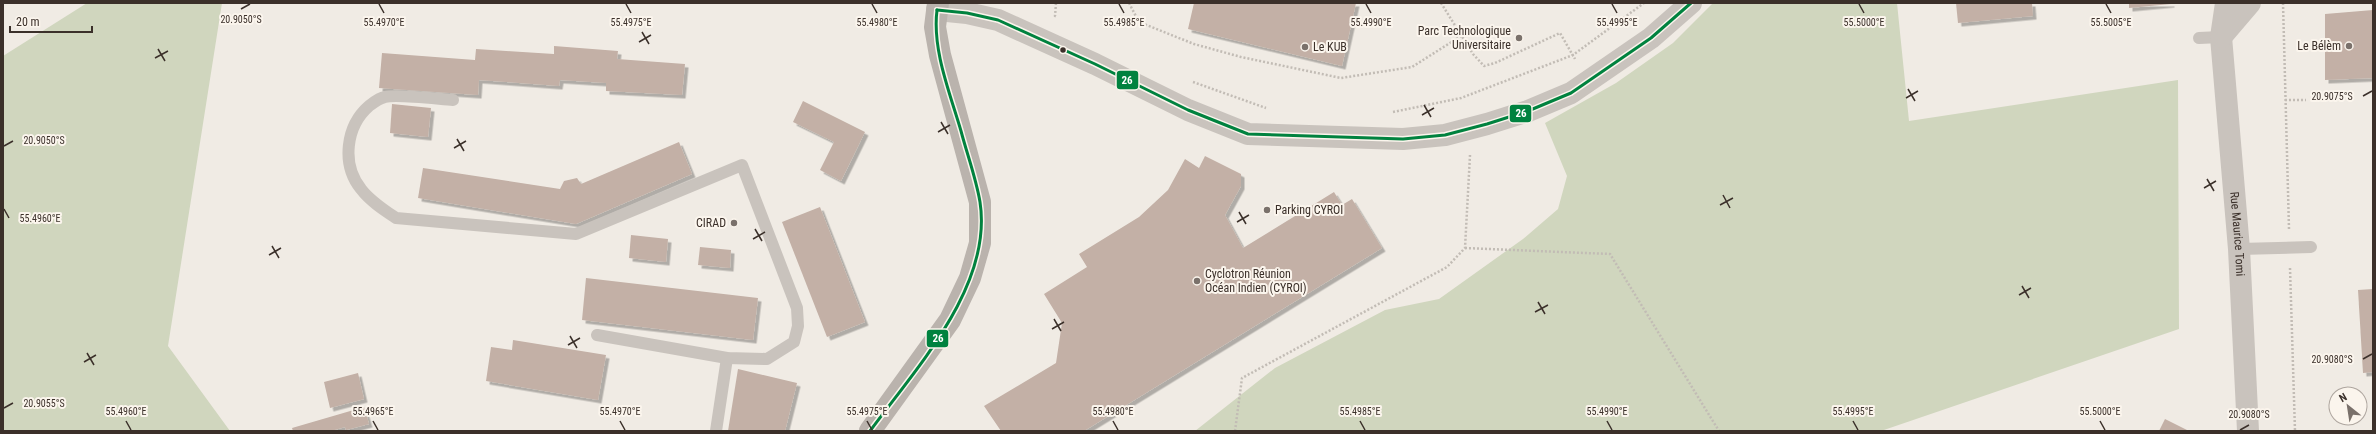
<svg xmlns="http://www.w3.org/2000/svg" width="2376" height="434" font-family="'Roboto Condensed',sans-serif">
<defs>
<filter id="shadow"><feDropShadow dx="3.5" dy="3.5" stdDeviation="0" flood-color="#0004"/></filter>
</defs>
<rect width="100%" height="100%" fill="#f0ebe4"/>
<g fill="#d0d6be">
<path d="M87,3H222L168,346L230,431H3V56Z"/>
<path d="M1713,3H1897L1909,121L2178,80L2179,329L1881,431H1195L1275,368L1385,310L1439,299L1523,239L1558,209L1567,176L1545,123L1616,83L1673,43Z"/>
</g>
<g fill="#c3b0a6" filter="url(#shadow)">
<path d="M1194,3H1356L1342,66L1188,29Z"/>
<path d="M1956,3H2032L2033,16L1958,23Z"/>
<path d="M2129,3H2171V4L2129,8Z"/>
<path d="M2373,10V78L2325,80V14Z"/>
<path d="M554,46L618,51L617,59L685,64L682,95L606,91V83L560,80L559,86L479,80L478,95L379,88L382,53L475,60L476,49L554,54Z"/>
<path d="M803,101L865,132L841,181L820,170L834,142L793,122Z"/>
<path d="M392,104L431,108L428,137L390,133Z"/>
<path d="M679,142L692,174L576,224L418,198L423,168L560,189L564,181L577,178L581,184Z"/>
<path d="M1205,156L1241,174V186L1225,215L1243,248L1334,192L1342,205L1352,199L1382,248L1084,431H1001L984,406L1056,363L1062,323L1044,294L1087,267L1079,254L1139,217L1168,190L1185,159L1199,168Z"/>
<path d="M820,207L865,322L827,337L782,222Z"/>
<path d="M631,235L668,239L666,262L629,258Z"/>
<path d="M700,247L731,250L730,268L698,265Z"/>
<path d="M586,278L758,298L753,340L582,320Z"/>
<path d="M2373,289V372L2363,373L2358,290Z"/>
<path d="M513,340L606,355L598,400L486,381L491,347L512,350Z"/>
<path d="M738,369L797,383L785,431H728Z"/>
<path d="M358,373L364,399L330,408L324,382Z"/>
<path d="M364,407L369,424L346,430L345,427L331,431H293L292,428Z"/>
<path d="M2165,419L2189,431H2159Z"/>
</g>
<g fill="none" stroke-linecap="round" stroke-linejoin="round">
<g stroke="#c2bcb5" stroke-width="2.5" stroke-dasharray="2 2" stroke-linecap="butt">
<path d="M1056,3L1055,16L1057,17"/>
<path d="M1129,3L1139,22L1194,44L1241,57L1341,78L1412,67L1461,36"/>
<path d="M1441,3L1473,54L1484,66L1495,63L1560,33L1575,59"/>
<path d="M2283,3L2289,229"/>
<path d="M1193,82L1266,108"/>
<path d="M2285,100H2306"/>
<path d="M1393,112L1461,98L1573,55L1644,3"/>
<path d="M1465,248L1610,254L1719,431"/>
<path d="M2290,268L2295,431"/>
<path d="M1235,431L1242,378L1447,267L1465,248L1470,155"/>
</g>
<g stroke="#c9c3bd" stroke-width="12">
<path d="M2199,38L2221,37"/>
<path d="M453,100C438,99 397,94 385,97C379,98 373,103 369,106C346,126 341,164 361,189C370,201 384,210 396,218L576,234L742,165L797,308L798,326L794,342L767,359L727,358L597,335"/>
<path d="M2239,249L2311,247"/>
<path d="M716,431L727,358"/>
</g>
<g stroke="#c9c3bd" stroke-width="22">
<path id="s1" d="M2226,3L2221,37L2239,249L2248,431"/>
<path d="M937,10L967,13L998,20L1095,64L1188,110L1248,134L1403,139L1445,135L1487,124L1528,111L1571,93L1651,38L1691,3"/>
<path d="M2221,37L2250,3"/>
</g>
<path stroke="#bab3ad" stroke-width="22" d="M870,431L950,320L970,278L980,243V202L940,55L935,27L938,3"/>
<defs>
<g id="bus-1">
<path d="M937,10L967,13L998,20L1095,64L1188,110L1248,134L1403,139L1445,135L1487,124L1528,111L1571,93L1651,38L1691,3"/>
<path d="M870,431C916,368 993,286 980,202C976,178 967,154 961,131C950,93 932,50 937,10"/>
</g>
</defs>
<use href="#bus-1" stroke="#fbf5ed" stroke-width="6"/>
<use href="#bus-1" stroke="#00823f" stroke-width="3"/>
</g>
<path fill="none" stroke="#3b302a" stroke-width="1.5" d="M379,4L384,13M626,4L631,13M872,4L877,13M1119,4L1124,13M1366,4L1371,13M1612,4L1617,13M1859,4L1864,13M2106,4L2111,13M241,9L250,4M642,32L649,44M639,42L651,35M158,49L165,61M155,58L168,51M1908,89L1915,101M2363,96L2372,91M1906,98L1918,91M1424,105L1431,117M1422,115L1434,108M941,122L948,134M938,132L950,125M457,139L464,151M4,146L13,141M454,148L466,141M2207,179L2214,191M2204,188L2216,181M1723,195L1730,208M1720,205L1733,198M4,209L9,218M1239,212L1246,224M1237,222L1249,215M755,229L762,241M753,239L765,232M272,246L279,258M269,255L281,248M2022,286L2029,298M2019,295L2031,288M1538,302L1545,314M1535,312L1548,305M1054,319L1061,331M1052,329L1064,322M570,336L577,348M568,345L580,338M87,353L94,365M2363,359L2372,354M84,362L96,355M4,408L13,403M126,421L131,430M373,421L378,430M620,421L625,430M867,421L872,430M1113,421L1118,430M1360,421L1365,430M1607,421L1612,430M1853,421L1858,430M2100,421L2105,430M2240,430L2249,425"/>
<g fill="#7a716b" stroke="#fbf5ed" stroke-width="1.5">
<circle cx="1519" cy="38" r="4"/>
<circle cx="2349" cy="46" r="4"/>
<circle cx="1305" cy="47" r="4"/>
<circle cx="1267" cy="210" r="4"/>
<circle cx="734" cy="223" r="4"/>
<circle cx="1197" cy="281" r="4"/>
</g>
<circle fill="#3b302a" stroke="#fbf5ed" stroke-width="1.5" cx="1063" cy="50" r="3.5"/>
<g text-anchor="middle" dominant-baseline="central" stroke-width="4" stroke-linejoin="round" paint-order="stroke">
<g font-size="12" fill="#3b302a" stroke="#fbf5ed" text-anchor="end">
<text x="1511" y="31">Parc Technologique<tspan x="1511" dy="14">Universitaire</tspan></text>
<text x="2341" y="46">Le Bélèm</text>
<text x="1313" y="47" text-anchor="start">Le KUB</text>
<text x="1275" y="210" text-anchor="start">Parking CYROI</text>
<text x="726" y="223">CIRAD</text>
<text x="1205" y="274" text-anchor="start">Cyclotron Réunion<tspan x="1205" dy="14">Océan Indien (CYROI)</tspan></text>
</g>
<g font-size="12" fill="#3b302a" stroke="#fbf5ed">
<text stroke="none"><textPath href="#s1" startOffset="232">Rue Maurice Tomi</textPath></text>
</g>
</g>
<g font-size="10" text-anchor="middle" fill="#3b302a" stroke="#fbf5ed" stroke-width="4" stroke-linejoin="round" paint-order="stroke">
<text x="241" y="23">20.9050°S</text>
<text x="631" y="26">55.4975°E</text>
<text x="877" y="26">55.4980°E</text>
<text x="1124" y="26">55.4985°E</text>
<text x="1371" y="26">55.4990°E</text>
<text x="1617" y="26">55.4995°E</text>
<text x="1864" y="26">55.5000°E</text>
<text x="2111" y="26">55.5005°E</text>
<text x="384" y="26">55.4970°E</text>
<text x="2332" y="100">20.9075°S</text>
<text x="44" y="144">20.9050°S</text>
<text x="40" y="222">55.4960°E</text>
<text x="2332" y="363">20.9080°S</text>
<text x="44" y="407">20.9055°S</text>
<text x="126" y="415">55.4960°E</text>
<text x="373" y="415">55.4965°E</text>
<text x="620" y="415">55.4970°E</text>
<text x="867" y="415">55.4975°E</text>
<text x="1113" y="415">55.4980°E</text>
<text x="1360" y="415">55.4985°E</text>
<text x="1607" y="415">55.4990°E</text>
<text x="1853" y="415">55.4995°E</text>
<text x="2100" y="415">55.5000°E</text>
<text x="2249" y="418">20.9080°S</text>
</g>
<g stroke="#fbf5ed" stroke-width="1.5">
<rect x="1116" y="70" width="23" height="20" rx="4" fill="#00823f"/>
<rect x="1509" y="104" width="23" height="19" rx="4" fill="#00823f"/>
<rect x="926" y="329" width="23" height="19" rx="4" fill="#00823f"/>
</g>
<g font-size="11" text-anchor="middle" font-weight="bold" fill="#fff">
<text x="1127" y="84">26</text>
<text x="1521" y="117">26</text>
<text x="938" y="342">26</text>
</g>
<rect width="2376" height="434" fill="none" stroke="#3b302a" stroke-width="8"/>
<g transform="translate(2348 406) rotate(330)"><circle r="19" fill="#fbf5ed" stroke="#aea69f"/>
<path d="M0-3L7 15L0 10L-7 15Z" fill="#7a716b"/>
<text y="-6" font-size="11" font-weight="bold" text-anchor="middle" fill="#3b302a">N</text>
</g>
<path d="M10 26v6h82v-6" fill="none" stroke="#3b302a" stroke-width="2"/>
<text x="16" y="26" font-size="12" fill="#3b302a" stroke="#fbf5ed" stroke-width="3" paint-order="stroke">20 m</text>
</svg>
